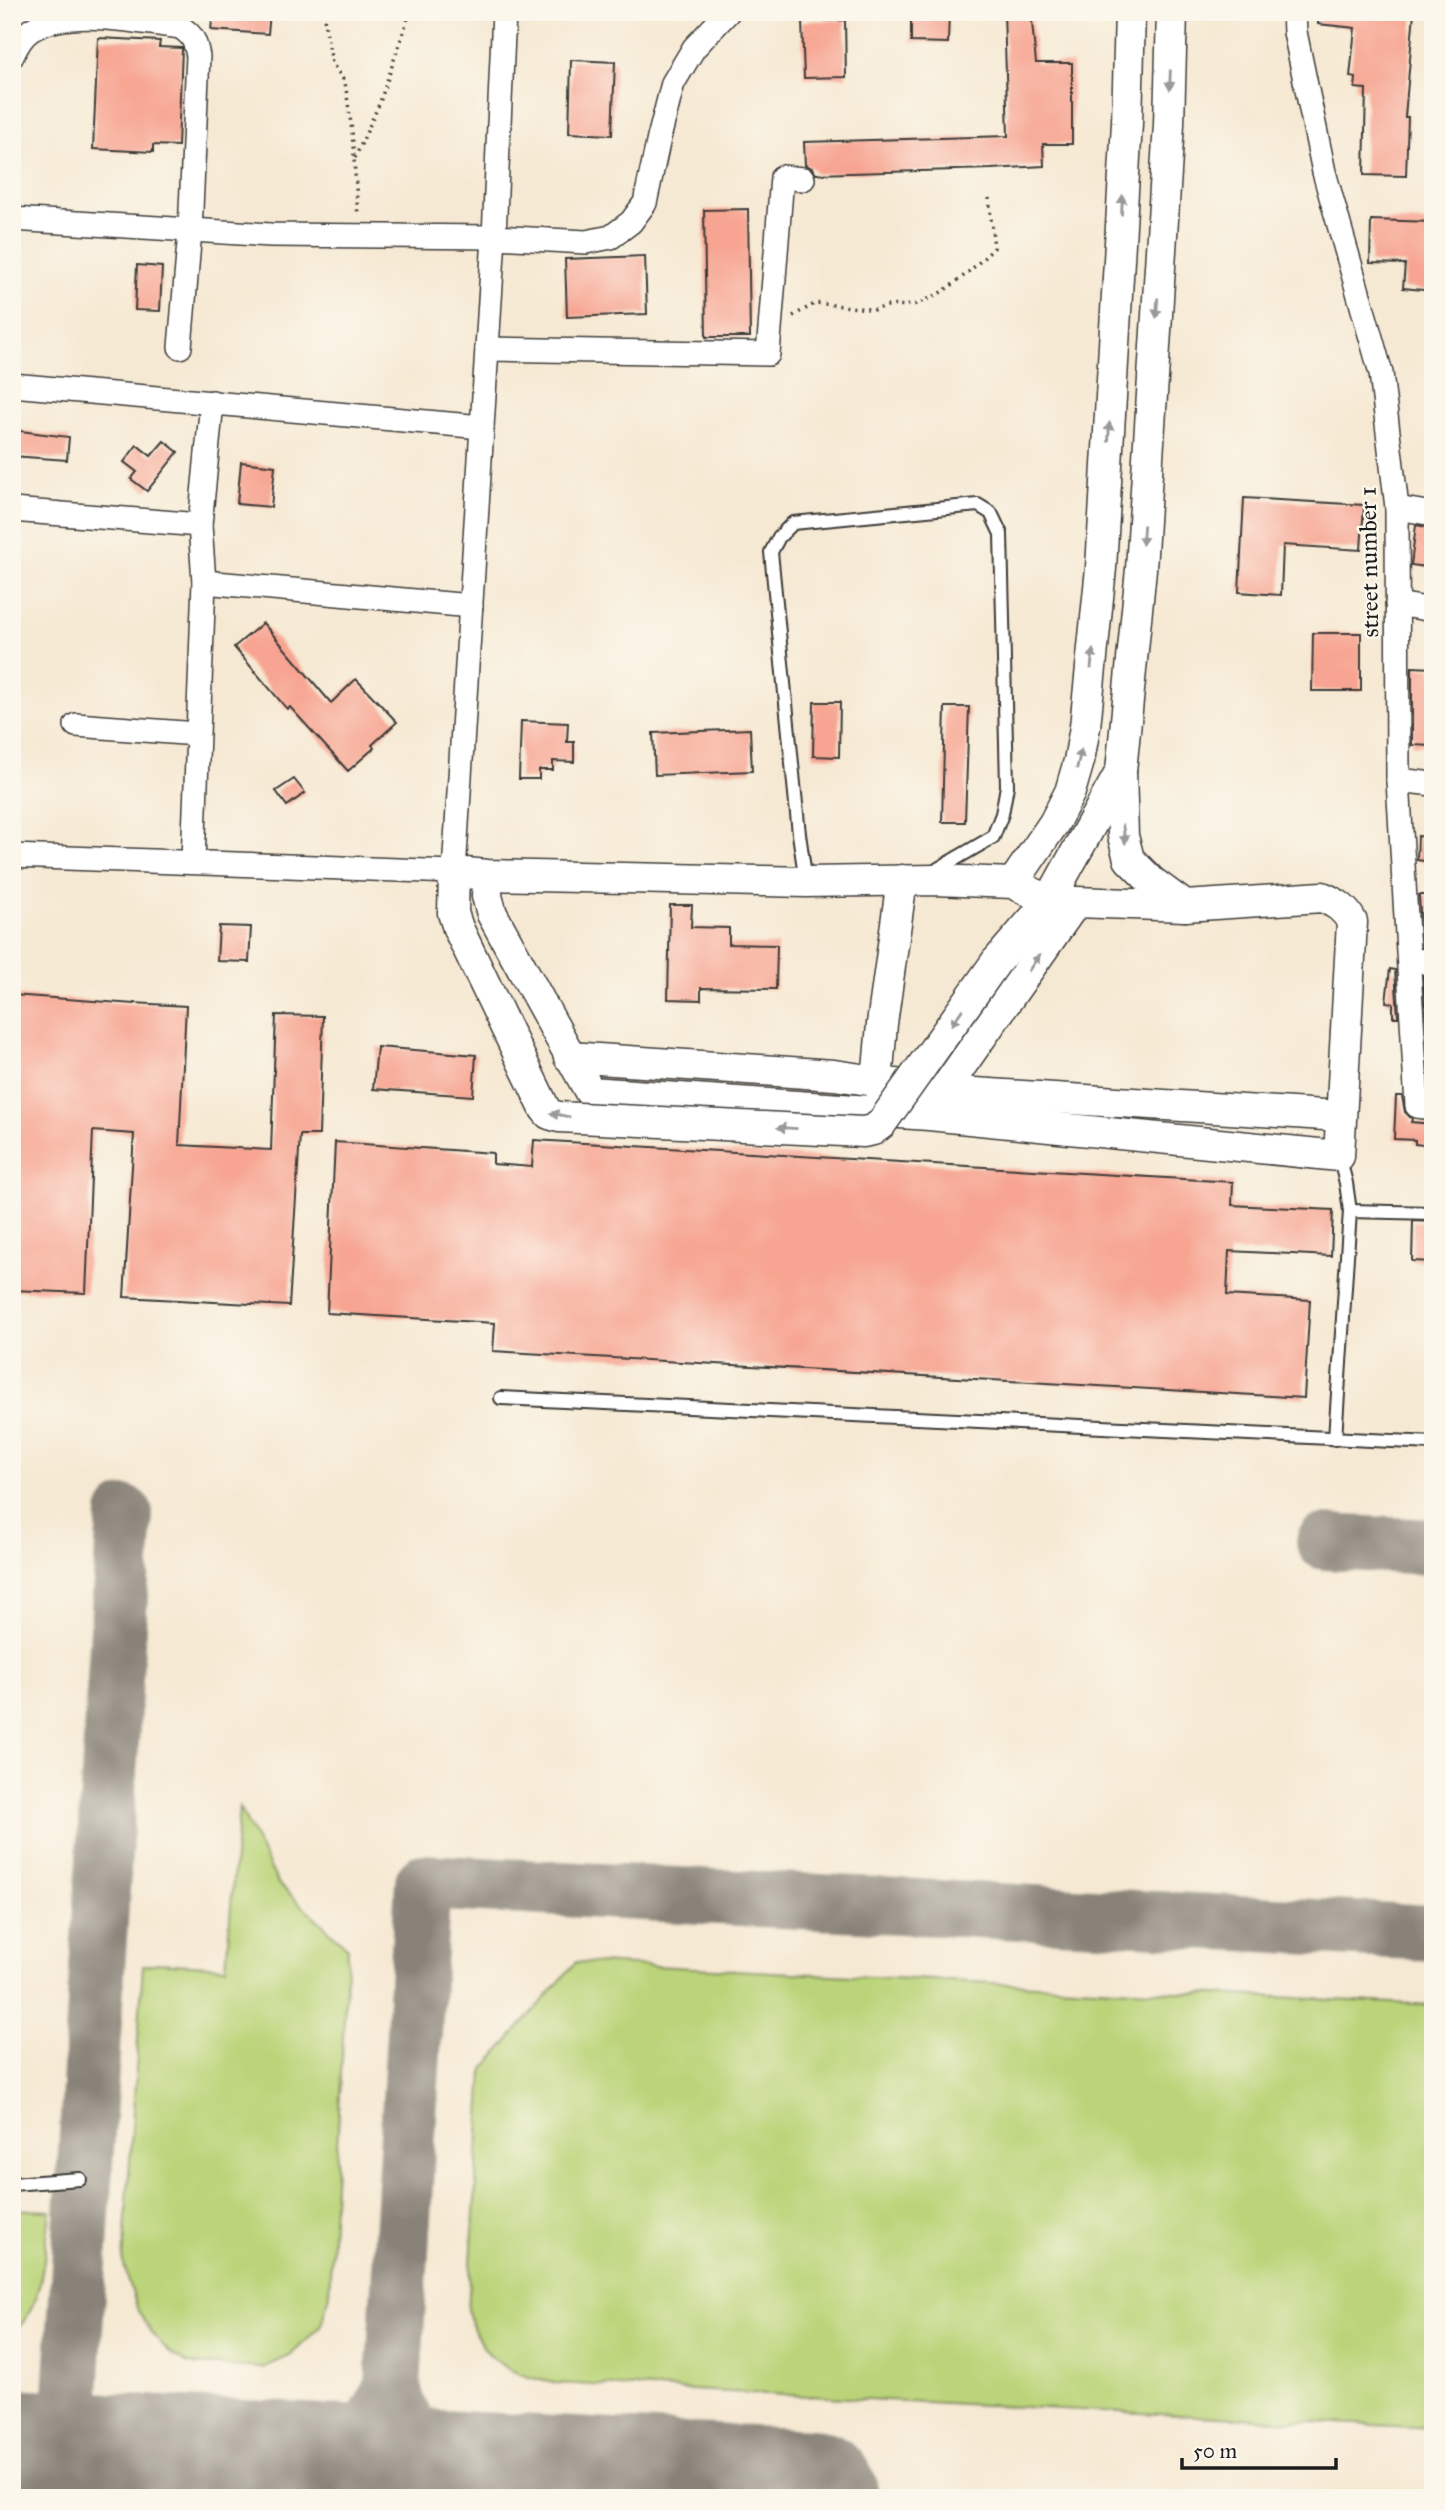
<svg xmlns="http://www.w3.org/2000/svg" width="1445" height="2510" font-family="'IM FELL Great Primer',serif">
<rect width="100%" height="100%" fill="#fbf7ec"/>
<filter id="ink" filterUnits="userSpaceOnUse"><feTurbulence type="fractalNoise" baseFrequency=".0143" numOctaves="2"/><feDisplacementMap in="SourceGraphic" scale="14" xChannelSelector="R" yChannelSelector="G"/><feConvolveMatrix kernelMatrix="1 2 1 2 8 2 1 2 1" color-interpolation-filters="sRGB"/></filter>
<filter id="wash" filterUnits="userSpaceOnUse"><feTurbulence type="fractalNoise" baseFrequency=".00686" numOctaves="4" result="noise"/><feDisplacementMap in="SourceGraphic" scale="28" xChannelSelector="R" yChannelSelector="G"/><feGaussianBlur stdDeviation="1.57" result="paint"/><feColorMatrix in="noise" values="0 0 0 0 0 0 0 0 0 0 0 0 0 0 0 0 0 1.4 0 .05"/><feComposite in="paint" operator="in"/></filter>
<g filter="url(#wash)">
<rect width="100%" height="100%" fill="#f6e9d3"/>
<g fill="#bbd479" stroke="#6c784a" stroke-width="2">
<path d="M239,1807L278,1883L348,1948L329,2294L321,2326L290,2356L263,2368L188,2364L170,2353L151,2332L138,2311L123,2262L143,1966L157,1963L226,1967Z"/>
<path d="M576,1962L1433,2005V2428L554,2383C508,2375 479,2359 468,2311L483,2070Z"/>
<path d="M12,2209L50,2211C45,2249 44,2308 12,2334Z"/>
</g>
<g fill="none" stroke-linecap="round" stroke-linejoin="round">
<g stroke="#898278" stroke-width="56">
<path d="M1324,1542L1433,1547"/>
<path d="M297,2472C352,2457 369,2437 393,2386"/>
<path d="M481,2480C468,2476 452,2473 440,2465C415,2450 399,2413 393,2386L423,1882L1433,1933"/>
<path d="M71,2498L67,2460L125,1514"/>
</g>
<path stroke="#898278" stroke-width="138" d="M12,2457L810,2498"/>
</g>
<g id="blocks">
<g fill="#f7a592">
<path d="M213,12H270L268,34L211,30Z"/>
<path d="M911,12H949L948,43L911,42Z"/>
<path d="M1004,12H1031L1036,63H1072V144H1043L1044,166L991,169L816,174L812,168L805,165L804,142L1008,136Z"/>
<path d="M1318,12H1414L1405,117H1408L1406,176L1364,175L1366,89L1355,88L1356,78L1350,77L1355,28L1318,24Z"/>
<path d="M845,20L846,77L804,78L802,21Z"/>
<path d="M98,38L160,41L159,47L182,48L178,146L153,145V152L93,149Z"/>
<path d="M571,60L615,62L612,135L569,133Z"/>
<path d="M748,209L750,337H706L704,210Z"/>
<path d="M1371,220L1433,222V291L1403,288L1405,264L1370,263Z"/>
<path d="M645,256L647,314L567,317L565,259Z"/>
<path d="M137,265L162,267L160,311L135,310Z"/>
<path d="M12,430L69,437L67,460L12,456Z"/>
<path d="M164,441L178,452L147,491L131,479L137,472L124,462L137,445L151,456Z"/>
<path d="M241,462L275,466L271,507L237,504Z"/>
<path d="M1244,498L1364,505L1361,550L1283,545L1281,595L1239,592Z"/>
<path d="M1416,525L1433,528V568L1411,565Z"/>
<path d="M263,623L331,703L356,679L397,722L372,745L374,748L348,771L290,707L287,709L234,647Z"/>
<path d="M1313,633H1361V691H1312Z"/>
<path d="M1412,667L1433,668V746L1412,745Z"/>
<path d="M814,702H840L839,757L813,756Z"/>
<path d="M945,707H969L965,822H942Z"/>
<path d="M521,721L568,723L567,742H574V762L553,761V770H539V779H519Z"/>
<path d="M750,729L752,771L655,775L653,733Z"/>
<path d="M294,779L305,793L287,806L276,791Z"/>
<path d="M1418,836L1433,838V862L1417,860Z"/>
<path d="M1419,895H1433V950L1422,947Z"/>
<path d="M670,905H692L691,927L729,928V944L777,945L776,989L701,988V1000L668,999Z"/>
<path d="M219,926L251,927L249,962L217,961Z"/>
<path d="M1390,969L1395,970L1398,1017H1393V1003L1386,1002Z"/>
<path d="M1423,976L1433,978V1018H1426Z"/>
<path d="M12,995L134,1004V1003L186,1006L179,1145L271,1150L276,1015L323,1016L319,1135H300L289,1306L124,1297L134,1134L93,1131L86,1293L12,1290Z"/>
<path d="M377,1047L476,1055L473,1096L373,1089Z"/>
<path d="M1396,1096H1402L1405,1112L1412,1119L1411,1122L1433,1124L1432,1146L1415,1144V1140L1394,1139Z"/>
<path d="M534,1140L1233,1182L1232,1205L1333,1210L1331,1256L1229,1251L1227,1295L1310,1300L1304,1398L493,1351L495,1323L327,1313L335,1142L493,1153V1164L532,1167Z"/>
<path d="M1413,1221L1433,1222V1262L1412,1261Z"/>
</g>
</g>
</g>
<g filter="url(#ink)">
<use href="#blocks" fill-opacity="0" stroke="#3d3b37" stroke-width="2"/>
<g fill="none" stroke-linecap="round" stroke-linejoin="round">
<defs>
<g id="service">
<path d="M806,882L799,834L771,552L779,537L793,523L978,505L991,513L1001,534L1007,786L1002,814L993,837L938,869L935,879"/>
<path d="M1350,1211L1433,1213"/>
<path d="M501,1398L1433,1443"/>
<path d="M1335,1439L1350,1211L1346,1183L1339,1156"/>
<path d="M12,2184L80,2179"/>
</g>
<g id="minor">
<path d="M1294,12L1295,32L1324,172L1381,373L1397,508L1398,780L1417,1106L1433,1108"/>
<path d="M12,56C16,47 22,36 31,30C69,6 137,22 180,27C193,35 195,41 198,56L190,231L180,347"/>
<path d="M12,219L271,235L494,237L586,242L611,237L631,222L645,203L659,138L673,83L694,48L728,12"/>
<path d="M487,349L768,354L782,177L803,179"/>
<path d="M12,385L482,427"/>
<path d="M1397,508L1433,514"/>
<path d="M12,510L200,525"/>
<path d="M204,582L471,606"/>
<path d="M1397,604L1433,610"/>
<path d="M76,725L197,734"/>
<path d="M1398,780L1433,784"/>
<path d="M12,856L454,872L494,237L504,12"/>
<path d="M193,861L204,582L200,525L212,402"/>
<path d="M1409,958L1433,964"/>
</g>
<g id="tertiary">
<path d="M1172,12L1169,124L1141,569L1121,771L1123,836L1129,859L1151,881L1185,906"/>
<path d="M1013,883L1054,823L1070,792L1079,761L1085,727L1101,568L1127,123L1130,12"/>
<path d="M458,928L453,913L454,872L488,875L806,882L935,880L1013,883L1049,901L1185,906L1322,897C1336,903 1345,908 1352,922L1339,1156L929,1115L590,1092L492,914L487,896L488,875"/>
<path d="M996,962L1049,901L1121,771"/>
<path d="M569,1057L834,1075L944,1091L1340,1116"/>
<path d="M889,1096L882,1092L877,1082L882,1024L902,880"/>
<path d="M935,1103L1076,902"/>
</g>
</defs>
<use href="#service" stroke="#3d3b37" stroke-width="16"/>
<use href="#minor" stroke="#3d3b37" stroke-width="26"/>
<use href="#tertiary" stroke="#3d3b37" stroke-width="33"/>
<g stroke="#3d3b37" stroke-width="3.5" stroke-dasharray="2 5" stroke-linecap="butt">
<path d="M323,12L332,63L345,82L352,131L358,216"/>
<path d="M355,158L380,102L410,12"/>
<path d="M793,316L816,303L877,310C891,301 905,309 919,303C950,291 970,271 994,248L989,198"/>
</g>
<use href="#service" stroke="#fff" stroke-width="12"/>
<use href="#minor" stroke="#fff" stroke-width="23"/>
<use href="#tertiary" stroke="#fff" stroke-width="30"/>
<defs>
<path id="tertiary-bridge" d="M458,928L545,1109L549,1114L559,1117L863,1132L873,1130L881,1124L996,962"/>
</defs>
<use href="#tertiary-bridge" stroke="#3d3b37" stroke-width="33" stroke-linecap="butt"/>
<use href="#tertiary-bridge" stroke="#fff" stroke-width="30"/>
</g>
<defs><path id="oneway-solid" d="M-6-.8H1V-3.2L6.5 0L1 3.2V.8H-6Z" transform="scale(1.75)"/></defs>
<g fill="#999">
<use href="#oneway-solid" transform="translate(1170 80) rotate(92)"/>
<use href="#oneway-solid" transform="translate(1122 205) rotate(-87)"/>
<use href="#oneway-solid" transform="translate(1157 308) rotate(94)"/>
<use href="#oneway-solid" transform="translate(1109 432) rotate(-87)"/>
<use href="#oneway-solid" transform="translate(1143 535) rotate(94)"/>
<use href="#oneway-solid" transform="translate(1092 659) rotate(-84)"/>
<use href="#oneway-solid" transform="translate(1079 759) rotate(-77)"/>
<use href="#oneway-solid" transform="translate(1124 834) rotate(82)"/>
<use href="#oneway-solid" transform="translate(1034 963) rotate(-55)"/>
<use href="#oneway-solid" transform="translate(957 1017) rotate(125)"/>
<use href="#oneway-solid" transform="translate(560 1115) rotate(-169)"/>
<use href="#oneway-solid" transform="translate(787 1128) rotate(-177)"/>
</g>
</g>
<g text-anchor="middle" dominant-baseline="central" stroke-width="5" stroke-linejoin="round" paint-order="stroke">
<g font-size="24" fill="#1c1c1c" stroke="#fbf7ec">
<text transform="translate(1369 562) rotate(-91)">street number 1</text>
</g>
</g>
<rect width="1445" height="2510" fill="none" stroke="#fbf7ec" stroke-width="42"/>
<path d="M1182 2458v10h154v-10" fill="none" stroke="#1c1c1c" stroke-width="3.5"/>
<text x="1193" y="2458" font-size="21" fill="#1c1c1c" stroke="#fbf7ec" stroke-width="5" paint-order="stroke">50 m</text>
</svg>
